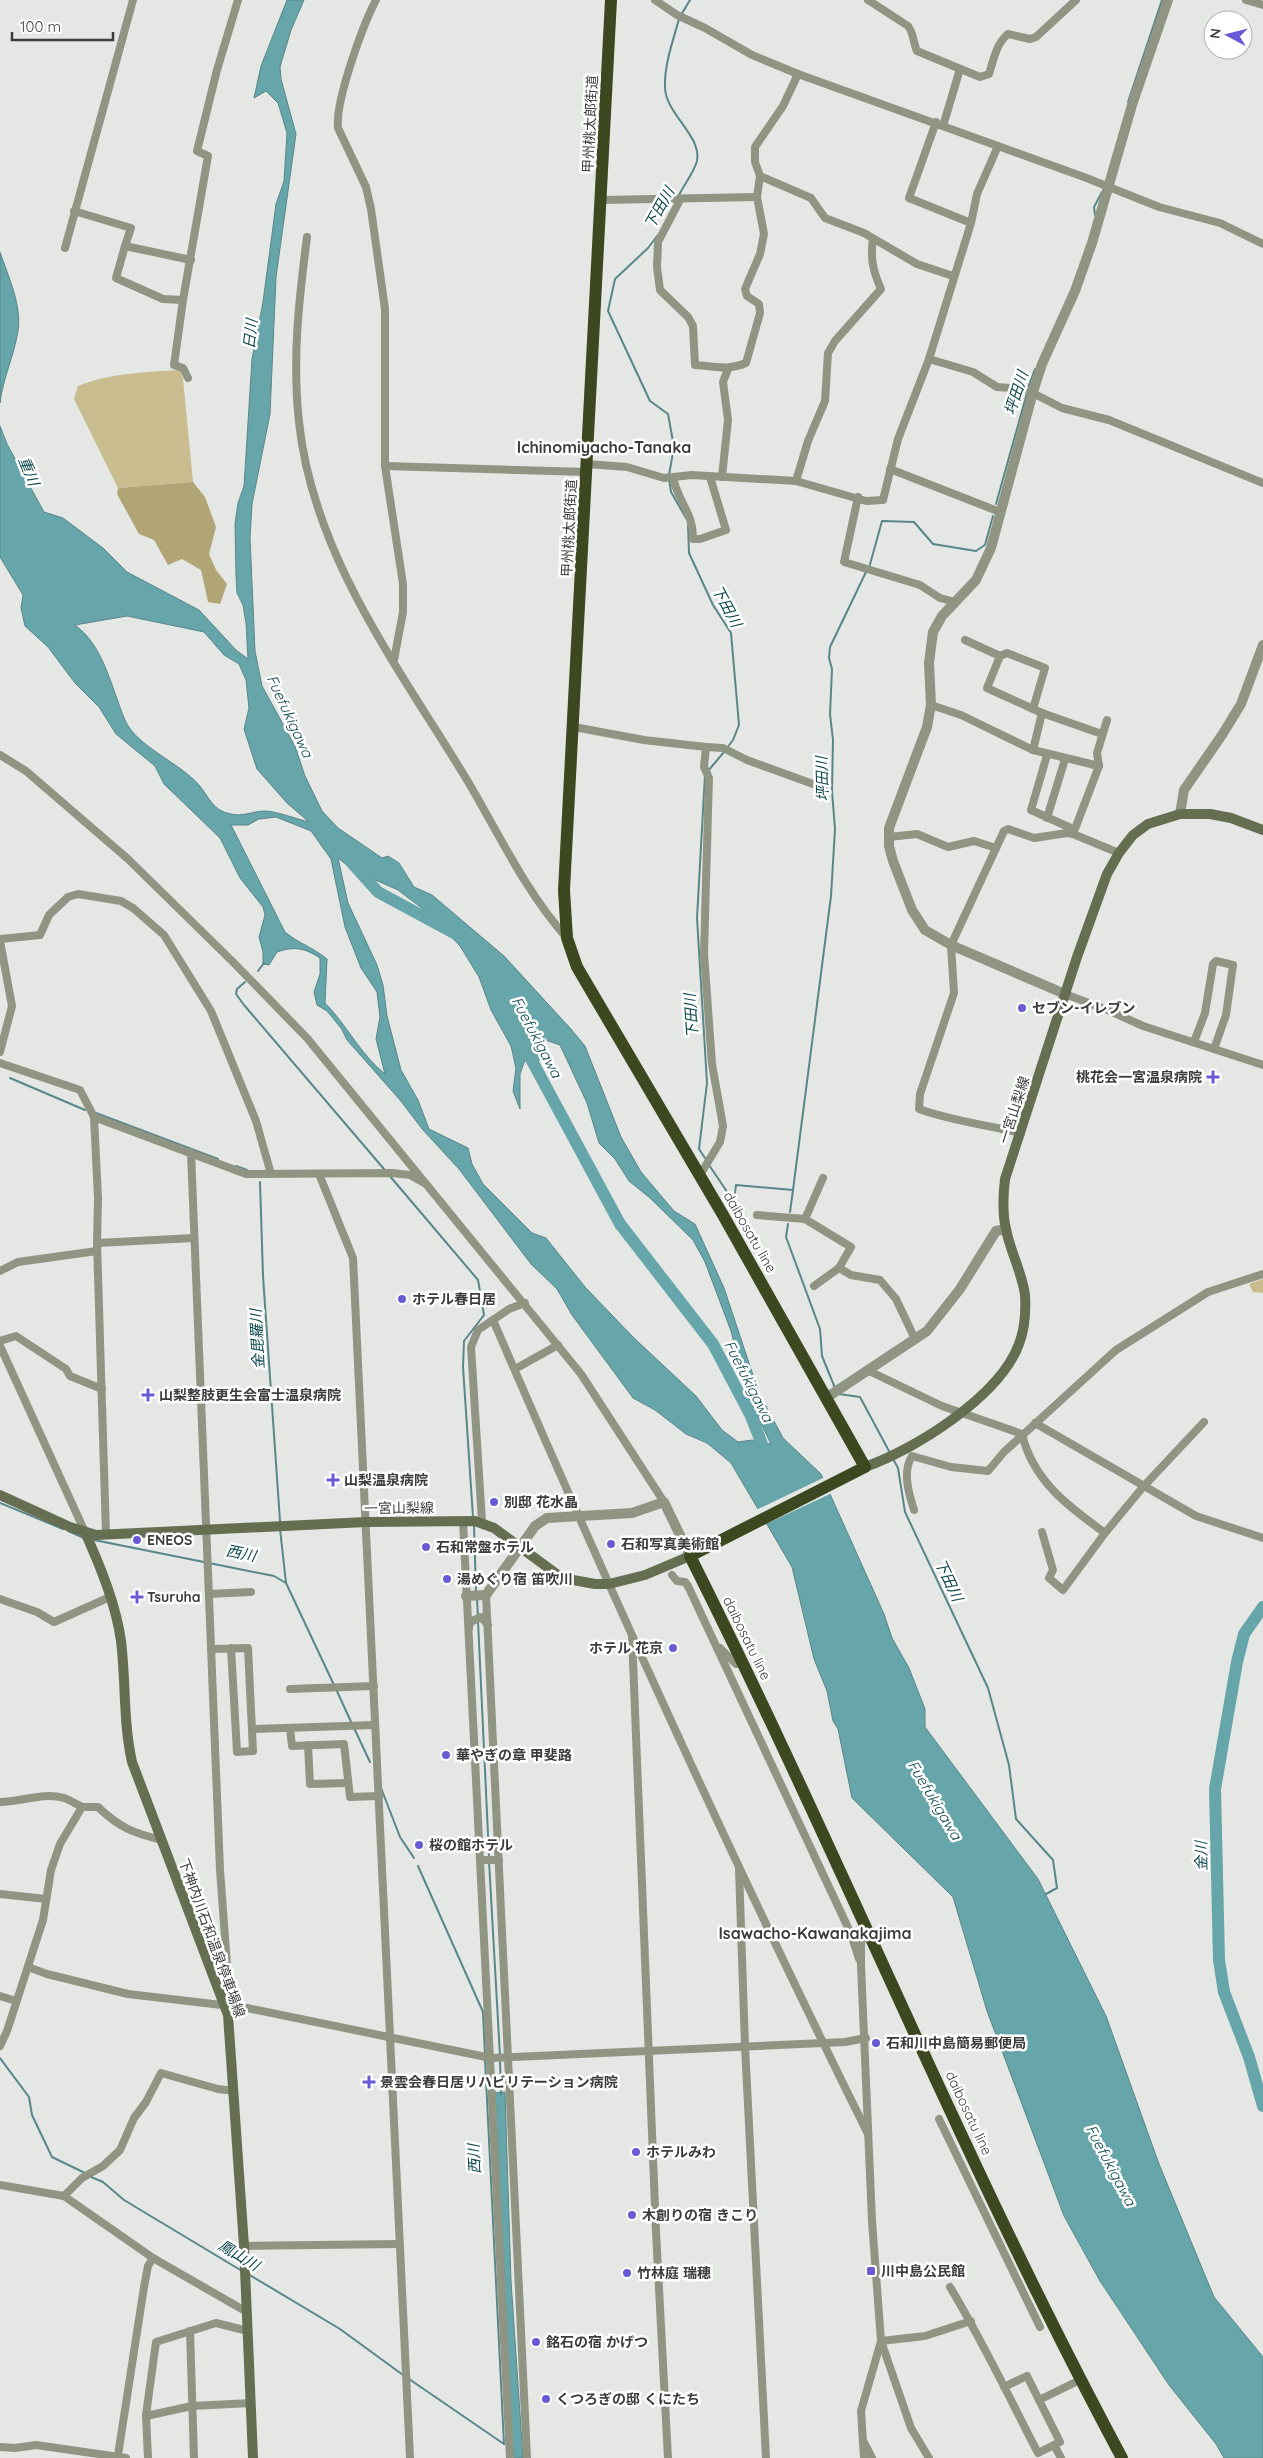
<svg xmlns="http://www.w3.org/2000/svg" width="1263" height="2458" font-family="Quicksand,'Noto Sans JP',sans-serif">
<rect width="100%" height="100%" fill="#e5e7e5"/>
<g fill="#c9bd8f">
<path d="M180,370L183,379L193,482L118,488L74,399L78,386C110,373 146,372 180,370Z"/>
<path d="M1263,1279V1293L1253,1292L1249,1284Z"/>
</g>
<path fill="#b1a475" d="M193,482L205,497L216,527L209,554L216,570L227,584L220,604L208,602L201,570L182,559L168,565L154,540L139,534L117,494L118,488Z"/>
<g fill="#66a5aa" stroke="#598689" fill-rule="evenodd">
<path d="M287,0H304L291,30L280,67L281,79L296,134L276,277L270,414L252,504L250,538L255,651L262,686L295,746L305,776L322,811L338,828L382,858L388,856L399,863L414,887L432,895L504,956L570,1028L585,1046L621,1137L641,1172L674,1211L695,1224L724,1288L759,1393L783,1438L821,1474L884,1614L892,1638L909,1668L925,1709V1727L1038,1879L1106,2016L1159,2164L1214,2297L1263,2357V2458H1224L1216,2444L1169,2385L1100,2281L1064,2216L987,2011L953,1897L852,1798L838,1729L833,1721L827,1691L814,1659L792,1567L731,1463L707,1443L686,1434L655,1410L633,1398L572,1315L557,1289L531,1264L459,1169L423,1130L400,1100L347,1040L341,1028L327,1011L317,1005L314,992L320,974V958C305,948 294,946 277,952L269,965L263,964V952L259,937L265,915L263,907L240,878L220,838L164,784L155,766L116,734L99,707L75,683L48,647L25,626L21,608L23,595L0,557V426L7,444L44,512L63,518L103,548L127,572L199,610L236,650L248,659L246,623L243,605L237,593L236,575L235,524L238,503L244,486L252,359L263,302L276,204L284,181L287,133L278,103L266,91L254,98L261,66ZM127,616L204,632L224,655L239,664L246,680L249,708L244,729L257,769L287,803L309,822C297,819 275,811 265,811C254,811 242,817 231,814C213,811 209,797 199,785C180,763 136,746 125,720C111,687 104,646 75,625ZM276,817L311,831L331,859L345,927L361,968L377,992L380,1017L376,1039L385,1074C360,1054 347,1025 325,1003L327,959C314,948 298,943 285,932L231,825H248L259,819ZM338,858L353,870L398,890L427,912L460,946L479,977L491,1010L511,1046L516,1068L513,1091L520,1109V1074L525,1060H546L534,1036L560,1045L587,1103L599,1143L615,1159L629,1181L650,1198L693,1240L705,1262L731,1331L747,1395L771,1444L752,1440L738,1442L722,1430L696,1396L634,1338L585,1287L546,1238L532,1233L483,1184L472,1164L468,1148L429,1129L418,1100L401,1070L387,1016L383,985L377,965L348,903Z"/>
<path d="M0,252C8,276 22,305 18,331C14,356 3,378 0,403Z"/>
<path d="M505,2092L511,2281L523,2458H513L495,2093Z"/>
</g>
<path fill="#e5e7e5" d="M825,1477L832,1493L764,1525L756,1510Z"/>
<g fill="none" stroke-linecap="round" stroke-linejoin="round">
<g stroke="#598689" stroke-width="2">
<path d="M681,15L690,0"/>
<path d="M1128,102L1162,0"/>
<path d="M679,195C684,185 694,172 697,161C702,136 666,114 665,88C664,65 673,41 679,19"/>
<path d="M1095,215L1094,207L1102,192"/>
<path d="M658,235L648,248L615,279L608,311L650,401L668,414L674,447L669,475"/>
<path d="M1028,388L1035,369"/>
<path d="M669,479L671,492L686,518"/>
<path d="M996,504L1027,393"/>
<path d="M688,524L689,553L713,605L731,633L739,725L733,740L727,748"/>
<path d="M869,568L882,521L914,522L933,544L976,551L985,545L993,516"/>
<path d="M708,771L724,752"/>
<path d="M705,775L697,918L707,1083L699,1149L707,1161"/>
<path d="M258,971L264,963"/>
<path d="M245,982L237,989L236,994L244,1005L384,1169"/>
<path d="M10,1078L85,1110"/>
<path d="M96,1113L218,1159"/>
<path d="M709,1165L734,1202L736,1185L793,1190L790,1212"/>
<path d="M236,1166L247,1170"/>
<path d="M389,1175L478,1280L484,1315L464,1341L463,1367L473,1517"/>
<path d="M260,1182L263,1276L280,1521"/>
<path d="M793,1190L831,896L835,829L832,791L833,740L830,714L832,669L829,658L830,647L866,572"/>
<path d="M788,1224L786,1237L820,1329L822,1356L835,1388"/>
<path d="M839,1394L860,1397L890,1453"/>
<path d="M893,1459L898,1468L905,1512L988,1688L1009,1765L1016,1819L1053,1860L1057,1888L1046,1894"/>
<path d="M0,1503L63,1529"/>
<path d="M474,1524L476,1592"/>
<path d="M280,1529L286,1583L334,1685"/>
<path d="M68,1531L84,1538"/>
<path d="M94,1540L204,1562"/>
<path d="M209,1563L274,1576L286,1583"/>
<path d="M477,1599L478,1617"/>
<path d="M478,1621L489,1856"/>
<path d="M336,1689L352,1724"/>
<path d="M354,1728L370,1762"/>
<path d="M381,1788L400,1837L414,1858"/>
<path d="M489,1861L500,2056"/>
<path d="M418,1866L483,2012L485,2055"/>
<path d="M0,2058L29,2097L32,2115L52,2157L85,2173"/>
<path d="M485,2059L504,2444"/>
<path d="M500,2061L501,2094"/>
<path d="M91,2177L103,2182L124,2200L242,2271"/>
<path d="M248,2274L340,2329L403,2375"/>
<path d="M409,2379L504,2444"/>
</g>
<g stroke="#66a5aa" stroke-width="12">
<path d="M352,863L378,892L454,933"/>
<path d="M524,1046L620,1224L713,1344L751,1416L767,1457"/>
<path d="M1263,1607L1244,1634L1237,1662L1215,1789L1219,1960L1224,1992L1249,2057L1263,2106"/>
</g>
<g stroke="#8f9582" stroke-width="8">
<path d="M376,0C363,25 335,101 338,128L366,187L371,209L385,309V466L403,584V612L394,660"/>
<path d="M655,0L677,15L705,28L752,55L798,74L1084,177L1159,207L1220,223L1263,244"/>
<path d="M868,0L908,26C914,33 913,43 917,51L980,77L989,74C994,59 996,44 1008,34L1030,39L1036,37L1076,0"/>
<path d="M1246,0L1263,5"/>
<path d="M936,122L909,198L971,223"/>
<path d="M943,126L960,69"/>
<path d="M760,176L811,198L825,218L864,233L917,264L953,276"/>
<path d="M601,200L757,197"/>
<path d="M680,200L658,242L657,267L660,290L688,317L693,326L695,365C714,366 727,371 746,363L760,313L759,304L747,296L745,289L760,254L764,234L757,197L760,176L755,162V147L783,106L798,74"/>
<path d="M74,211L131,228L125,246"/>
<path d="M307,237C299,299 292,359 299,422C313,556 399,668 467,780C498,832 525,891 566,937"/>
<path d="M65,248L133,0"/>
<path d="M191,260L125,246L116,278L163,299L183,300L208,156L197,151L217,70L238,0"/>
<path d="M183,300L174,365L183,368L188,378"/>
<path d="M929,359L973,372L997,387L1025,389L1062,408L1109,420L1263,483"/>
<path d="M587,464L627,467L664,478L692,475L796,481L866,501L883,500L898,439L929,359L971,223L977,194L998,146"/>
<path d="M385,466L587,472"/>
<path d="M890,469L1000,512"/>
<path d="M673,477C677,501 694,513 693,539H700L726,530L710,477"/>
<path d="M722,477L728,420L723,382L728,369"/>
<path d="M796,481L808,441L825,401L828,353L835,341L881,289C873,271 870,258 873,239"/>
<path d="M858,497L844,562L920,585L940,598L955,602"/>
<path d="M965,640L1000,656L1007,653L1045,668L1033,709"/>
<path d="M1000,656L987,688L1042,713L1102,734"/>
<path d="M931,705L961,715L1033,750L1099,766"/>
<path d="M1107,720L1097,753L1099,766L1073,834L1119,853"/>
<path d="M574,727L644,740L706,747L704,767L709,778L704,953L712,1064L723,1126L720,1142L700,1175"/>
<path d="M706,747L723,748L747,760L824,788"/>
<path d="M1033,750L1042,713"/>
<path d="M0,755L26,771L128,859L233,962L307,1038L581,1374L664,1502"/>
<path d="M1047,755L1031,810L1073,829"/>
<path d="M1047,818L1065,759"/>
<path d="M889,837L917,834L948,847L974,841L996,848"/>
<path d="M0,939L40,935L49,915L68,897L78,894L121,901L133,908L164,935L211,1011L256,1121L271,1174"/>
<path d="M0,941L12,1006L0,1052"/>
<path d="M1065,994L1110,1011L1143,1026L1263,1065"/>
<path d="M1194,1042L1205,1013L1213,964L1216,961L1233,965L1226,1015L1214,1049"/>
<path d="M0,1063L80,1090L94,1117L98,1198L97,1243L106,1534"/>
<path d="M94,1117L246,1174L392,1173L410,1175L426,1184"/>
<path d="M1021,1133C987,1125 952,1121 919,1109L920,1094L954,993L951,945L1004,831L1008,829L1034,838L1067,833L1073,834"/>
<path d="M191,1152L220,1870L230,2005"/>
<path d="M319,1174L353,1258L410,2458"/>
<path d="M823,1178L805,1219L851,1247L839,1268"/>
<path d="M757,1215L805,1219"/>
<path d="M97,1243L194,1238"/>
<path d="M0,1271L18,1262L97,1251"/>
<path d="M814,1286L839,1268L851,1275L880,1280L896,1299L915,1339"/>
<path d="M493,1320C611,1594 735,1866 868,2134"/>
<path d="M0,1341L16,1336L66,1369L70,1376L102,1389"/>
<path d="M0,1346L85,1532"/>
<path d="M515,1369L558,1345"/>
<path d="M869,1371L942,1406L1022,1434"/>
<path d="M1035,1423L1196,1516L1263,1538"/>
<path d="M1022,1434C1033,1481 1069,1507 1105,1533L1143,1487L1204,1422"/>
<path d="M914,1510C909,1494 902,1472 912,1456L951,1467L988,1471L1004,1452L1116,1350L1208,1292L1263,1274"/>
<path d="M463,1521L510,2458"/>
<path d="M482,1522L471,1347L478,1330L509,1309L525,1303"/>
<path d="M1042,1532L1053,1570L1049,1578L1063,1590L1105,1533"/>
<path d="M672,1575L677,1581L685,1582L688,1586L851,1934L859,1959"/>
<path d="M209,1594L251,1592"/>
<path d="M486,1595L527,2458"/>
<path d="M0,1599L37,1612L54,1622L110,1597"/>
<path d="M469,1628L470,1622L481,1617L488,1625"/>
<path d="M632,1636L656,2232L668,2458"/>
<path d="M720,1648L736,1664H743"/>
<path d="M211,1649L248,1648L253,1751L237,1752L231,1648"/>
<path d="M290,1689L374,1686"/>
<path d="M290,1728L292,1746L344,1744L350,1797L379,1796"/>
<path d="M252,1729L375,1725"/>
<path d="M308,1745L310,1784L348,1783"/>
<path d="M0,1802C21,1802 43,1792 64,1798C70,1800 76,1804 82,1807L60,1844L51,1870L43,1920L7,2031L0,2046"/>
<path d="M82,1807H98C120,1828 133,1833 162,1840"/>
<path d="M480,1860H499"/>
<path d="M739,1869L745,2046L766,2458"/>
<path d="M0,1894L46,1899"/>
<path d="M864,1928L861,1944V1965L872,2221L881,2341L911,2428L929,2458"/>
<path d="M28,1967L47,1974L128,1994L247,2008L491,2058L845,2042L866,2038"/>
<path d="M0,1996L16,2001"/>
<path d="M939,2119L1040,2327"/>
<path d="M0,2185L64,2196L153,2258L247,2312"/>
<path d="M64,2196L82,2178L103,2166L120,2150L134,2118L146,2102L161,2073L218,2089L234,2091"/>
<path d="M244,2246L399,2244"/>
<path d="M950,2287C982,2340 1009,2397 1038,2453L1060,2442L1027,2376L1004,2387"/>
<path d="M190,2331L194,2458"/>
<path d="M881,2341L925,2336L971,2321"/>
<path d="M1039,2400L1080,2380"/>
<path d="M146,2416L192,2406L251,2403"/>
<path d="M865,2444L872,2458"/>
<path d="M1054,2445L1061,2458"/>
<path d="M0,2447L15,2448L36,2445L126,2458"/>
<path d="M118,2455L144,2287L148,2266L153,2258"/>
<path d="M148,2458L146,2415L156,2342L216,2323L248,2331"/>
<path d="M864,2458L861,2411L881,2341"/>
</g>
<g stroke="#8f9582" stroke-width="10">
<path d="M1180,814L1184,790L1222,735L1241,704L1263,645"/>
<path d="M1065,994L951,945L925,930L912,910L893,861L889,846V828L927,727L931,705L929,663L933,632L942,616L976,580L991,548L1033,392L1042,364L1075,291L1092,243L1132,105L1168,0"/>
<path d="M826,1398L927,1331L960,1289L996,1231L1006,1229"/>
<path d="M466,1596L486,1595L535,1526L547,1518L632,1513L664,1502L690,1556"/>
</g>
<g stroke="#666e52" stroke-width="10">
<path d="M865,1467C916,1449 1000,1396 1019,1344C1025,1328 1026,1311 1025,1295C1022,1272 1010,1251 1006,1229C1002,1212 1003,1196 1005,1179L1077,957L1107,874L1119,853L1133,835L1148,824L1180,814H1210L1231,818L1263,830"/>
<path d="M0,1495L70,1527L96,1535L366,1522L475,1521L494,1528L562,1578L595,1584H609L645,1575L690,1556"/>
<path d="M85,1532C100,1566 116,1604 121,1641C126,1681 123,1722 132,1762L228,2015L244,2246L253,2458"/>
</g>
<path stroke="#3d4820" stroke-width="12" d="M611,0L564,890L567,938L577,967L723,1215L865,1467L690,1556C840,1854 964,2164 1122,2458"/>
</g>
<g fill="#685ad4" stroke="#fff" stroke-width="2">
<circle cx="1022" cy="1008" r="5"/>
<path d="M1210.5 1069.5h5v5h5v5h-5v5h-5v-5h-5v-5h5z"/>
<circle cx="402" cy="1299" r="5"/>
<path d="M145.5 1387.5h5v5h5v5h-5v5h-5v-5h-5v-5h5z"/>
<path d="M330.5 1472.5h5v5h5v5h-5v5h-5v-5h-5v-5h5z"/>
<circle cx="494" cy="1502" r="5"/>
<circle cx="137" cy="1540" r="5"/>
<circle cx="611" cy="1544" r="5"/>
<circle cx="426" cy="1547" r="5"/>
<circle cx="447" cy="1579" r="5"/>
<path d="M134.5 1589.5h5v5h5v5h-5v5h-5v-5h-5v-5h5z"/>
<circle cx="673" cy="1648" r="5"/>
<circle cx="446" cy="1755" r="5"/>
<circle cx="419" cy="1845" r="5"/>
<circle cx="876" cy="2043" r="5"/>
<path d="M366.5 2074.5h5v5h5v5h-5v5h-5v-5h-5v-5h5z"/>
<circle cx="636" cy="2152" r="5"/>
<circle cx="632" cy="2215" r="5"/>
<rect x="866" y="2266" width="10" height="10" rx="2.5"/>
<circle cx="627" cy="2273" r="5"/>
<circle cx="536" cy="2342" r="5"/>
<circle cx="546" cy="2399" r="5"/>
</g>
<g text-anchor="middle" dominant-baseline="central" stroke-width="5" stroke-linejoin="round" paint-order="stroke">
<g font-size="14" fill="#3b3c3b" stroke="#fff">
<text transform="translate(590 124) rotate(-87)">甲州桃太郎街道</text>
<text transform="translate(569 528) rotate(-87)">甲州桃太郎街道</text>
<text transform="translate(1014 1110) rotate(-72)">一宮山梨線</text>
<text transform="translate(750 1232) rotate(60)">daibosatu line</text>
<text transform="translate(399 1508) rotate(-1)">一宮山梨線</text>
<text transform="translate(747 1638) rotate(64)">daibosatu line</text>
<text transform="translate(212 1938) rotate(70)">下神内川石和温泉停車場線</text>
<text transform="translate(969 2113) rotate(65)">daibosatu line</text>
</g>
<g font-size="14" font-weight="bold" fill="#3b3c3b" stroke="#fff" text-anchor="start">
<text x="1032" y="1008">セブン-イレブン</text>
<text x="1202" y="1077" text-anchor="end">桃花会一宮温泉病院</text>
<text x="412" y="1299">ホテル春日居</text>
<text x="159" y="1395">山梨整肢更生会富士温泉病院</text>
<text x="344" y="1480">山梨温泉病院</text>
<text x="504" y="1502">別邸 花水晶</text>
<text x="147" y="1540">ENEOS</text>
<text x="621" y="1544">石和写真美術館</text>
<text x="436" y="1547">石和常盤ホテル</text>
<text x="457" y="1579">湯めぐり宿 笛吹川</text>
<text x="147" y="1597">Tsuruha</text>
<text x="663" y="1648" text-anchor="end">ホテル 花京</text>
<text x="456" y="1755">華やぎの章 甲斐路</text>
<text x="429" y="1845">桜の館ホテル</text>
<text x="886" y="2043">石和川中島簡易郵便局</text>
<text x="380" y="2082">景雲会春日居リハビリテーション病院</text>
<text x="646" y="2152">ホテルみわ</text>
<text x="642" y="2215">木創りの宿 きこり</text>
<text x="881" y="2271">川中島公民館</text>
<text x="637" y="2273">竹林庭 瑞穂</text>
<text x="546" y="2342">銘石の宿 かげつ</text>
<text x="556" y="2399">くつろぎの邸 くにたち</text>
</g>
<g font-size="15" font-style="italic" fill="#0e484d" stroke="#fff">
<text transform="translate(659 208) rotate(-61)">下田川</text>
<text transform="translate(250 334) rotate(-84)">日川</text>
<text transform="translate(1016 393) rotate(-72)">坪田川</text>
<text transform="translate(29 471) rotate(68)">重川</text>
<text transform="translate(727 606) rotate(62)">下田川</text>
<text transform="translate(290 716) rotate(65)">Fuefukigawa</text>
<text transform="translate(822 779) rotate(-92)">坪田川</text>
<text transform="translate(691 1016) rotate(-94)">下田川</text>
<text transform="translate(537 1037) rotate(62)">Fuefukigawa</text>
<text transform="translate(257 1339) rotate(-93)">金毘羅川</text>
<text transform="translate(749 1381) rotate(63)">Fuefukigawa</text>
<text transform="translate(241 1553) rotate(11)">西川</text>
<text transform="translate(949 1580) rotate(65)">下田川</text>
<text transform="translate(935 1800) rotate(59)">Fuefukigawa</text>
<text transform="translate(1201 1856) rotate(-91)">金川</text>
<text transform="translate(474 2159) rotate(-93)">西川</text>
<text transform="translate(1111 2165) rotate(62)">Fuefukigawa</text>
<text transform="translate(239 2255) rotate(31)">鳳山川</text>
</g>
<g font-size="16" font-weight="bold" fill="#3b3c3b" stroke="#fff">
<text x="604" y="447">Ichinomiyacho-Tanaka</text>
<text x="815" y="1933">Isawacho-Kawanakajima</text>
</g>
</g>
<g transform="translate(1228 35) rotate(277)"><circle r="24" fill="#ffffff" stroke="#b1b1b1"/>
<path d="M0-4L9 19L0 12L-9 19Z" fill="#685ad4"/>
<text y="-8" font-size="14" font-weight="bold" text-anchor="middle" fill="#3b3c3b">N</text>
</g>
<path d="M12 32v8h101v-8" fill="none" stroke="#3b3c3b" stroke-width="2.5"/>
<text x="20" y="32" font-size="15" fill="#3b3c3b" stroke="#ffffff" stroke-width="4" paint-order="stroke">100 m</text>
</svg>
